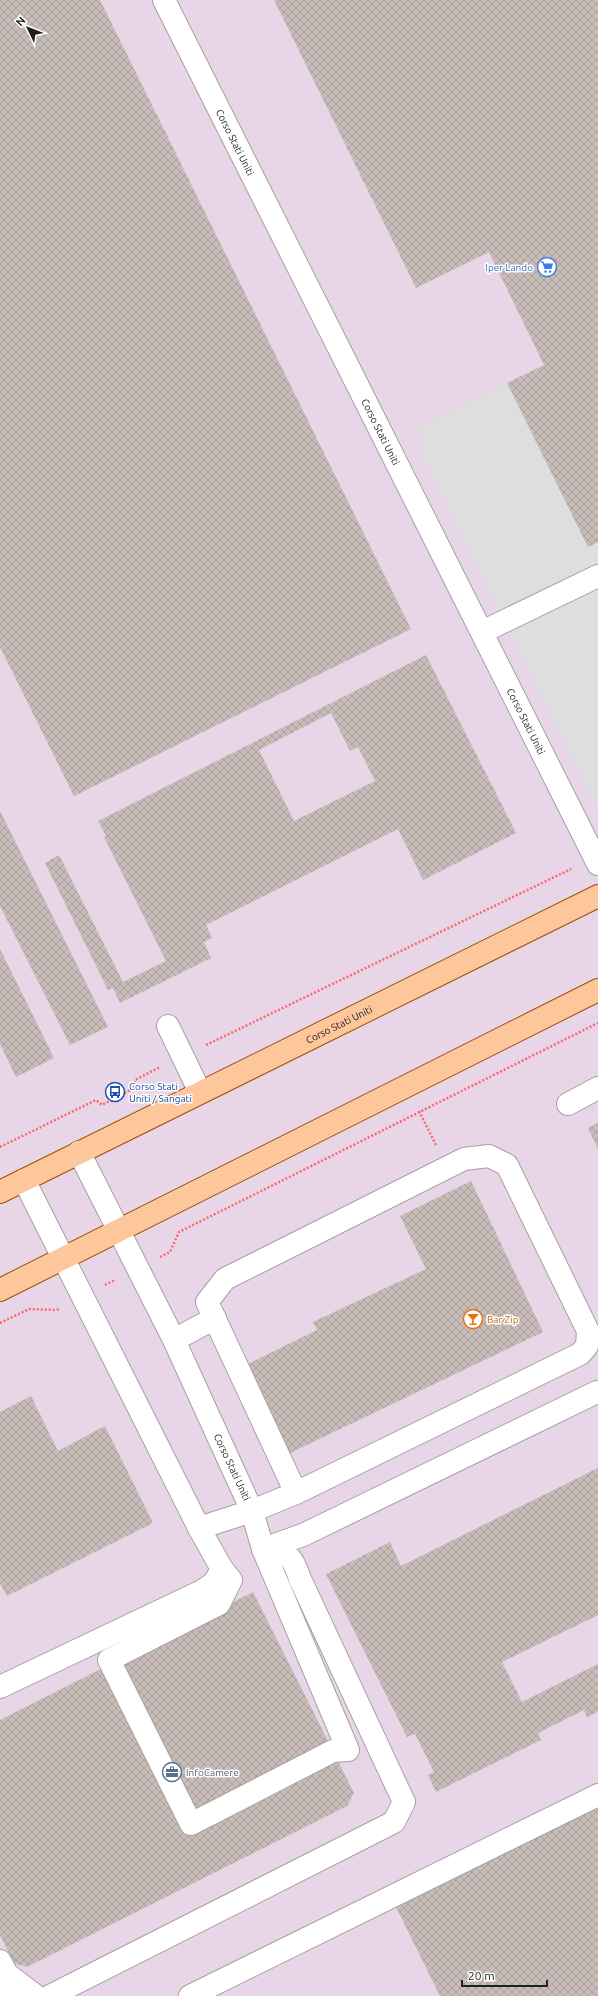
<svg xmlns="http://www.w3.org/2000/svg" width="598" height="1996" font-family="Ubuntu,sans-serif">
<defs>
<pattern id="building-cross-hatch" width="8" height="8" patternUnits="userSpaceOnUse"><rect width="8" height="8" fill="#c7bcb7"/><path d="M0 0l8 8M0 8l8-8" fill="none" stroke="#aaa19d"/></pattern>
</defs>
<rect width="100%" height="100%" fill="#efeae4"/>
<rect fill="#e8d5e7" x="0" y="0" width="598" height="1996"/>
<path fill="#dedede" d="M507,383L588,547L598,542V811L418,448L424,444L416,429Z"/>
<g fill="url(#building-cross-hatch)" fill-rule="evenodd">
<path d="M0,0H100L411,629L74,796L0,647Z"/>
<path d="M274,0H598V542L588,547L507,383L544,365L489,252L416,288Z"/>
<path d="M426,655L516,833L423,880L398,829L206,925L212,938L204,942L211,958L120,1003L113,988L108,990L45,863L59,855L123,982L166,961L104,837L106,836L98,821ZM331,713L350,751L358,747L375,781L294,821L259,750Z"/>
<path d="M0,811L108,1027L70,1045L0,906Z"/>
<path d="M0,949L54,1058L16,1077L0,1044Z"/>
<path d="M598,1123V1149L588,1128Z"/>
<path d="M471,1181L543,1332L290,1453L248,1364L317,1330L313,1322L426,1269L400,1216Z"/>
<path d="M31,1396L58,1451L105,1426L153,1523L7,1596L0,1583V1412Z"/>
<path d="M598,1468V1615L502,1662L522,1702L598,1664V1712L587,1717L584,1710L538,1733L541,1740L436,1792L428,1775L434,1772L415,1734L407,1737L326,1574L390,1542L401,1566Z"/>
<path d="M253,1592L354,1793L347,1806L27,1967L14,1963L0,1935V1720Z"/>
<path d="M598,1806V1996H440L395,1905Z"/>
</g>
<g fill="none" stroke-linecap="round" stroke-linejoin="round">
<defs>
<g id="minor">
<path id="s1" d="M164,0L598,864"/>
<path d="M482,632L598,576"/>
<path d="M168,1026L200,1092"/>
<path d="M568,1104L598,1088"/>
<path d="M24,1180L199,1528L252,1511L174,1340L79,1152"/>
<path d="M174,1340L215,1318"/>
<path d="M263,1549L303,1535L597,1392"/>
<path d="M222,1569L231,1580L219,1604L109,1660L191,1824L333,1751L348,1750L263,1549L252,1511L296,1493L580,1354L587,1346L588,1331L507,1165L489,1156L464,1159L225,1279L207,1302L296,1493"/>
<path d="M0,1687L202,1591L214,1583L222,1569L199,1528"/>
<path d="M0,1961L7,1974L36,1996"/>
<path d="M0,1993L18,1983"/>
<path d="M50,1996L394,1822L404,1802L300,1579C291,1552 289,1556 263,1549"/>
<path d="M190,1996L598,1795"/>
</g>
<g id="major">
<path id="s2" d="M0,1192L598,896"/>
<path d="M0,1290L598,990"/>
</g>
</defs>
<use href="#minor" stroke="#a2a2a2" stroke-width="24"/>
<use href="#major" stroke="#985300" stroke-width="24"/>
<g stroke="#fb686b" stroke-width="2.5" stroke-dasharray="2 2" stroke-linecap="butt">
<path d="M206,1045L571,869"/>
<path d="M419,1111L436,1145"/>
<path d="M0,1147L96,1100L102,1105L134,1088L135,1080L160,1067"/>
<path d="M160,1257L170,1252L179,1232L598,1023"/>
<path d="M105,1285L115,1280"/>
<path d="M0,1323L29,1309L56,1310L59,1309"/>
</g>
<use href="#minor" stroke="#fff" stroke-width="22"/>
<use href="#major" stroke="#fdc69b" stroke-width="22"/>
</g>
<defs>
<symbol id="supermarket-ring" viewBox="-11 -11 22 22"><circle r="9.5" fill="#fff" stroke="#3f7fe0" stroke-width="1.5"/><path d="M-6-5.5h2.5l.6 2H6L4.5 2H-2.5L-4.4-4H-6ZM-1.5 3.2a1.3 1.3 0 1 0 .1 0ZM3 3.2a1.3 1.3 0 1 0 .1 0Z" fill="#3f7fe0"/></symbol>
<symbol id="bus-ring" viewBox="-11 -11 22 22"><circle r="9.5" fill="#fff" stroke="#1a4fb4" stroke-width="1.5"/><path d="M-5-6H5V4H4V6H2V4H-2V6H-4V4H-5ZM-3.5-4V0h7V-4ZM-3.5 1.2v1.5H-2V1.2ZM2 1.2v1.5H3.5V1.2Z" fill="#1a4fb4"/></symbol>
<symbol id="bar-ring" viewBox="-11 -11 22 22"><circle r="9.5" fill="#fff" stroke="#e8710a" stroke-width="1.5"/><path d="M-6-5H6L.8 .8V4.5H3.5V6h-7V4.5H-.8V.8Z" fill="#e8710a"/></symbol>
<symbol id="office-ring" viewBox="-11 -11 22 22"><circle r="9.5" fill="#fff" stroke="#5c6f8a" stroke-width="1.5"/><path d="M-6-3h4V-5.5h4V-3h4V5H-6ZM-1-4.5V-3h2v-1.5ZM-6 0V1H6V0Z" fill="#5c6f8a"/></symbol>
</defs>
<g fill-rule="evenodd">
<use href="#supermarket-ring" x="536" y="256" width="22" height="22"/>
<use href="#bus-ring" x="104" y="1081" width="22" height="22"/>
<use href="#bar-ring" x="462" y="1308" width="22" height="22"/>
<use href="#office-ring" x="161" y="1761" width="22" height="22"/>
</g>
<g text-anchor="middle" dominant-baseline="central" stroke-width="3" stroke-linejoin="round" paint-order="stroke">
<g font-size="10" fill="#1e1e1e" stroke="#fff">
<text stroke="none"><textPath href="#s1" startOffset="159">Corso Stati Uniti</textPath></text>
<text stroke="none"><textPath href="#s1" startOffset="483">Corso Stati Uniti</textPath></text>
<text stroke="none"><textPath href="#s1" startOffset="807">Corso Stati Uniti</textPath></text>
<text stroke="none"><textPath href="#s2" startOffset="378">Corso Stati Uniti</textPath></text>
<text transform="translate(232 1467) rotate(65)">Corso Stati Uniti</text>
</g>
<g font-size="10" fill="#366cbe" stroke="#fff" text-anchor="end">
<text x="533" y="267">Iper Lando</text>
</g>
<g font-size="10" fill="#164399" stroke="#fff" text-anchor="start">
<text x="129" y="1086">Corso Stati<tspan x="129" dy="12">Uniti / Sangati</tspan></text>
</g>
<g font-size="10" fill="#c56008" stroke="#fff" text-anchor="start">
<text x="487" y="1319">Bar Zip</text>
</g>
<g font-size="10" fill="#4e5e75" stroke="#fff" text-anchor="start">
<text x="186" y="1772">InfoCamere</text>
</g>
</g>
<g transform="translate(28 28) rotate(313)" stroke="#ffffff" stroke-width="3" paint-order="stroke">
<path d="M0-3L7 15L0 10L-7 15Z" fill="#1e1e1e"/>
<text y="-6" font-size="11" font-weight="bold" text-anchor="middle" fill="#1e1e1e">N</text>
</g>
<path d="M462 1980v6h85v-6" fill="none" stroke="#1e1e1e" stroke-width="2"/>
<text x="468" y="1980" font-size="12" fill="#1e1e1e" stroke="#ffffff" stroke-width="3" paint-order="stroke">20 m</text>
</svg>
